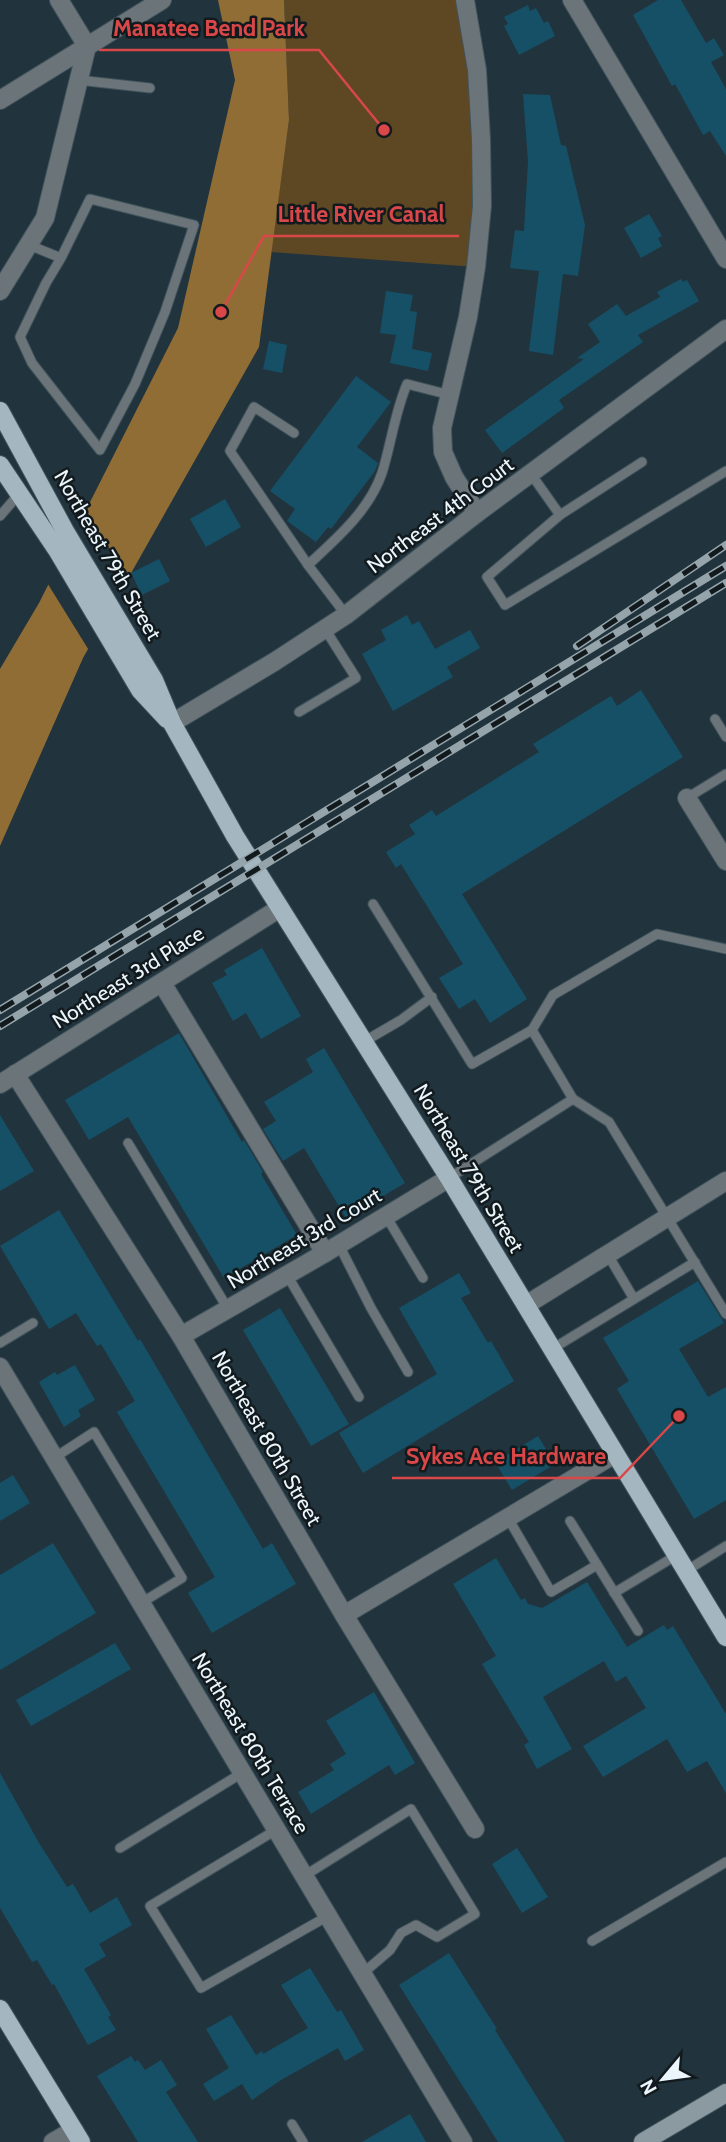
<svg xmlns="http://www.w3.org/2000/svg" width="726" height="2142" font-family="Cabin,sans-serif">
<rect width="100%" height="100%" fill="#21343d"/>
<path fill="#5e4723" d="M284,0H466L477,70L476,267L271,252L289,120Z"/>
<path fill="#906d35" d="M218,0H284L289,120L259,347L83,658L0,846V669L39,603L178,328L235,80Z"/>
<path fill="#21343d" d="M84,507L130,582L90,652L46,581Z"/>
<g fill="#165066">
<path d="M658,0H681L706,43L714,38L724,55L711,62L726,89V156L710,131L703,135L675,84L672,86L633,15Z"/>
<path d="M528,5L530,11L536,8L544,23L548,21L555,36L519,55L504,26L508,24L504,17Z"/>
<path d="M523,94L550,95L561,145L566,146L585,225L578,276L563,274L553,355L529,351L539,271L510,268L515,230L524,231L528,162Z"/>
<path d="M649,214L662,236L658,238L662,246L641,258L624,228Z"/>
<path d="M681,279L683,282L687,280L699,301L638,335L643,342L559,400L564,408L502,453L485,430L584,359L577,358L600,342L588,324L617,304L626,316L660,297L657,292Z"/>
<path d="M386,291L413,295L410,311L417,312L412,349L432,353L428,371L390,363L396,335L380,333Z"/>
<path d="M269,341L287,345L282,373L263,369Z"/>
<path d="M356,376L391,402L357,447L378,463L375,471L331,529L328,527L316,542L287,521L295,509L270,491Z"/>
<path d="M225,499L241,527L206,547L190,519Z"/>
<path d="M159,559L170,581L142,595L131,573Z"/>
<path d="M407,615L412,625L419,621L435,649L470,630L480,648L447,667L453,677L393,711L362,654L386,640L381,630Z"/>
<path d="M641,690L683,757L462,894L527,999L490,1023L475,999L459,1009L439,978L463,964L401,864L396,868L386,852L415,834L409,825L432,810L436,816L539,752L533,744L611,696L617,706Z"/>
<path d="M262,948L301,1016L261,1039L246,1013L233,1021L212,983L227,975L224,970Z"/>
<path d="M179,1033L242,1142L244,1140L263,1172L261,1174L297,1235L224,1278L128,1117L89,1140L65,1100Z"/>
<path d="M324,1048L405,1183L346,1218L304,1148L283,1161L263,1129L276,1121L264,1102L313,1072L306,1059Z"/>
<path d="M0,1115L34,1171L0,1191Z"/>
<path d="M59,1210L138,1341L140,1339L263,1549L272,1543L296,1584L212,1633L188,1593L215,1577L117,1412L135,1401L101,1344L97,1346L76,1313L49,1329L0,1246Z"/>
<path d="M459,1273L471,1293L461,1298L488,1343L491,1341L514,1381L363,1473L339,1433L437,1374L399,1308Z"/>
<path d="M698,1281L724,1323L679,1349L708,1397L726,1387V1500L694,1519L617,1389L629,1381L603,1338Z"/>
<path d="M280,1308L349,1424L311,1446L243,1330Z"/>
<path d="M75,1365L95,1400L78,1410L81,1416L64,1427L39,1382L55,1372L57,1375Z"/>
<path d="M538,1436L555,1464L512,1490L495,1462Z"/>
<path d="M13,1475L30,1503L0,1521V1483Z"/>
<path d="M53,1543L96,1613L0,1670V1575Z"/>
<path d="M496,1558L521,1600L525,1598L528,1604L542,1608L587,1582L627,1647L664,1625L667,1630L673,1626L726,1714V1793L707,1761L687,1772L667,1739L603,1777L583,1746L646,1708L626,1676L616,1682L604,1661L543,1697L572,1749L537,1769L524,1745L529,1742L482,1664L496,1656L453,1584Z"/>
<path d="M115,1643L131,1669L31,1726L16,1700Z"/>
<path d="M374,1692L415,1763L395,1775L389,1765L311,1814L298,1792L334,1770L330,1764L346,1754L326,1721Z"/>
<path d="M0,1773L39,1843L67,1887L73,1884L90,1913L117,1897L132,1925L99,1944L106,1956L84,1969L111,2015L108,2017L116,2030L88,2045L54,1984L52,1985L37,1960L32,1962L0,1908Z"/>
<path d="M517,1848L548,1897L522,1913L492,1864Z"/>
<path d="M449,1953L497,2029L495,2030L565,2142H498L399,1985Z"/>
<path d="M310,1968L337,2012L341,2010L364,2050L345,2061L338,2048L281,2080L252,2100L242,2084L214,2101L203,2084L229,2068L206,2029L231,2015L256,2055L262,2051L263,2054L308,2028L281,1985Z"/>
<path d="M131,2056L135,2062L138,2060L145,2070L161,2060L177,2085L166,2092L198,2142H138L97,2076Z"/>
<path d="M410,2114L426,2142H362Z"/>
</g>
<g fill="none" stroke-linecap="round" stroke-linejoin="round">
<defs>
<g id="service">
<path d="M78,80L150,88"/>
<path d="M29,245L61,258L46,283L20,337L32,363L100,450L135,384L165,312L194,225L90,199L61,258"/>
<path d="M294,433L254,407L230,451L308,565L346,615"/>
<path d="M531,474L560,515L487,577L505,605L726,471"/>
<path d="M560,515L642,462"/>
<path d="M0,516L19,494"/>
<path d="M308,565C336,539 369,511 382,473C391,444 395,412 407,384L450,395"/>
<path d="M299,712L356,678L325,629"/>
<path d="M715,719L726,737"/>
<path d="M687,798L726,774"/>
<path d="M373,904L472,1064L532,1030L573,1099L449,1178"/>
<path d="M532,1030L553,995L657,934L726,949"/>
<path d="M365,1041L401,1020L432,997"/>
<path d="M573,1099L609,1122L726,1314"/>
<path d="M128,1143L228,1309"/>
<path d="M386,1216L423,1278"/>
<path d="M339,1245L371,1308L408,1372"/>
<path d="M608,1255L634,1299"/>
<path d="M287,1275L359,1397"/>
<path d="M0,1343L33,1323"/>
<path d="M552,1349L695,1262"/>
<path d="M54,1458L94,1432L182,1578L141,1603"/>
<path d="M508,1518L551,1592L597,1565"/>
<path d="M570,1521L638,1631"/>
<path d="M686,1571L726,1546"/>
<path d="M614,1593L677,1555"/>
<path d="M276,1830L150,1906L201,1988L328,1916"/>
<path d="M120,1848L242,1773"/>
<path d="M304,1876L411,1809L475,1914L437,1937L416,1925L401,1933L390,1950L362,1974"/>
<path d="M592,1941L726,1862"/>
<path d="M292,2124L303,2142"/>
</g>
<g id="minor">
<path d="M465,0L477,70L481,139L482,206L476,267L468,317L442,428L443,452L454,477L477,513"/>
<path d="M572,0L726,259"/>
<path d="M0,100L162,0"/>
<path d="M0,291L45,218L87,46L59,0"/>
<path d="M687,798L726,861"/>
<path d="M162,983L325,1253"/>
<path d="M15,1074L181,1336L344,1615L475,1829"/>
<path d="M0,1084L280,908"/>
<path d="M526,1305L726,1181"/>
<path d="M181,1336L325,1253L449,1178"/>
<path d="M0,1367L463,2142"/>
<path d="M344,1615L615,1454"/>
<path d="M53,2142L74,2130"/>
</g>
<path id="tertiary" d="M172,723L274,662L346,615L477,513L726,329"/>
<path id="secondary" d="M643,2142L726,2093"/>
<g id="primary">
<path d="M0,411L65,531L154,680L172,723L235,836L449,1178L726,1637"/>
<path d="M0,465L57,550L140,690L167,719"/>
<path d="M0,2009L81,2142"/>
</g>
</defs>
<use href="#service" stroke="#41535c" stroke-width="11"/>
<use href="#minor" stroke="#41535c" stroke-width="20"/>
<use href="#tertiary" stroke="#41535c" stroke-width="20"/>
<use href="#secondary" stroke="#41535c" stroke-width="20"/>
<use href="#primary" stroke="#41535c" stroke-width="20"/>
<use href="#service" stroke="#6b7479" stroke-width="9"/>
<use href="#minor" stroke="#6b7479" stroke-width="18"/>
<use href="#tertiary" stroke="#6b7479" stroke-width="18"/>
<use href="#secondary" stroke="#8b9aa1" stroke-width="18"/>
<use href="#primary" stroke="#a4b7c0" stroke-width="18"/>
<defs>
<g id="rail">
<path d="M577,646L726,545"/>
<path d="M0,1010L726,566"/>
<path d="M0,1026L726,583"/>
</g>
</defs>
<use href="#rail" stroke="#95a4ab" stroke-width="8"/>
<use href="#rail" stroke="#121a1e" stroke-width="5" stroke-dasharray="16" stroke-linecap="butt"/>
</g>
<g text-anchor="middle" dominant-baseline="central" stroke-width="5" stroke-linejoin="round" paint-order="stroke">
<g font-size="21" fill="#eaf6fc" stroke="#121a1e">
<text transform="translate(440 515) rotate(-37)">Northeast 4th Court</text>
<text transform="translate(108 555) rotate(60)">Northeast 79th Street</text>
<text transform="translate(128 977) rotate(-32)">Northeast 3rd Place</text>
<text transform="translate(469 1168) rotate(59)">Northeast 79th Street</text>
<text transform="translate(304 1238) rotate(-31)">Northeast 3rd Court</text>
<text transform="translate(267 1438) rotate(60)">Northeast 80th Street</text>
<text transform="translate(251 1743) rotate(59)">Northeast 80th Terrace</text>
</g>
</g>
<path fill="none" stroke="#d94748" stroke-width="2.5" d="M384 130L319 50H99M221 312L264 236H459M679 1416L620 1478H392"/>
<g fill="#d94748" stroke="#121a1e" stroke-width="2.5">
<circle cx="384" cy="130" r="7"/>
<circle cx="221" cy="312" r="7"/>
<circle cx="679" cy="1416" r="7"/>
</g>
<g font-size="23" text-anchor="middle" font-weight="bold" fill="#d94748" stroke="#121a1e" stroke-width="5" stroke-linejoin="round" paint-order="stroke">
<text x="209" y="36">Manatee Bend Park</text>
<text x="361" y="222">Little River Canal</text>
<text x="506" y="1464">Sykes Ace Hardware</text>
</g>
<g transform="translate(663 2079) rotate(241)" stroke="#121a1e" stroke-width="5" paint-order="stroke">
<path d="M0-5L12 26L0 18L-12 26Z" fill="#eaf6fc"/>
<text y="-10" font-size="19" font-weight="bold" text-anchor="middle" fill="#eaf6fc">N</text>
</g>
</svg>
